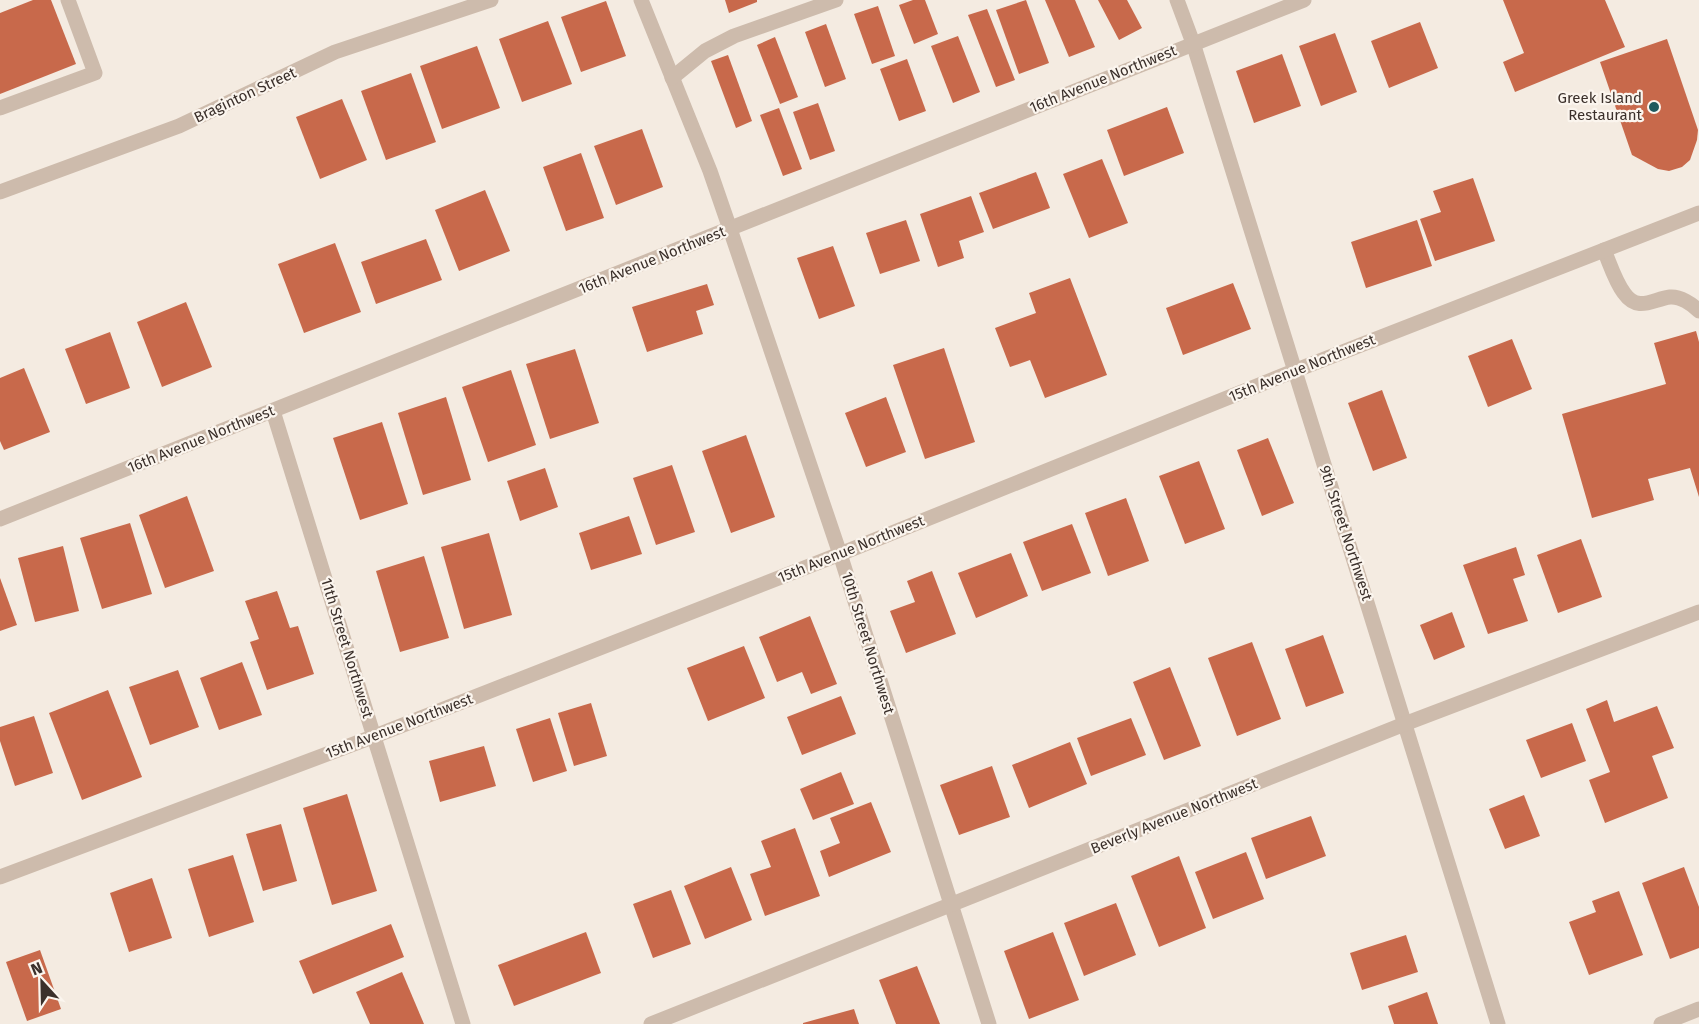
<svg xmlns="http://www.w3.org/2000/svg" width="1699" height="1024" font-family="'Fira Sans',sans-serif">
<rect width="100%" height="100%" fill="#f4ebe1"/>
<g fill="#c8694b">
<path d="M33,0H51L76,64L0,94V13Z"/>
<path d="M725,0H757V2L729,13Z"/>
<path d="M913,0H925L938,34L914,44L899,5Z"/>
<path d="M1026,0L1049,63L1019,74L996,10Z"/>
<path d="M1045,0H1075L1095,47L1069,57Z"/>
<path d="M1098,0H1127L1142,28L1119,40Z"/>
<path d="M1503,0H1605L1625,47L1515,92L1503,62L1524,53Z"/>
<path d="M606,1L626,56L581,72L561,17Z"/>
<path d="M878,6L895,56L872,64L854,14Z"/>
<path d="M987,9L1015,80L996,87L968,15Z"/>
<path d="M548,21L572,84L522,102L499,39Z"/>
<path d="M1420,22L1438,68L1389,88L1371,41Z"/>
<path d="M826,24L846,79L825,87L805,32Z"/>
<path d="M1335,33L1357,92L1321,106L1299,46Z"/>
<path d="M958,36L980,92L953,103L931,46Z"/>
<path d="M775,37L798,97L780,104L757,45Z"/>
<path d="M1667,39L1698,130L1697,140L1690,160L1682,167L1669,171L1658,169L1632,155L1600,62Z"/>
<path d="M477,46L500,108L442,129L420,66Z"/>
<path d="M1282,54L1301,106L1254,123L1236,71Z"/>
<path d="M728,55L752,121L736,128L711,61Z"/>
<path d="M907,59L926,111L899,121L880,69Z"/>
<path d="M411,73L436,142L386,160L361,91Z"/>
<path d="M342,99L367,160L320,179L296,117Z"/>
<path d="M818,103L835,151L810,160L793,112Z"/>
<path d="M1167,107L1184,153L1124,176L1107,130Z"/>
<path d="M779,108L802,169L783,176L760,115Z"/>
<path d="M642,129L663,187L616,205L594,146Z"/>
<path d="M581,153L604,218L566,231L543,167Z"/>
<path d="M1102,159L1128,223L1089,238L1063,174Z"/>
<path d="M1036,172L1050,208L993,229L979,193Z"/>
<path d="M1473,178L1495,241L1435,261L1420,219L1441,212L1433,191Z"/>
<path d="M485,190L510,251L459,271L435,210Z"/>
<path d="M971,196L984,232L959,241L964,258L938,267L920,214Z"/>
<path d="M906,220L920,261L880,274L866,233Z"/>
<path d="M1417,220L1432,266L1366,288L1351,242Z"/>
<path d="M426,239L442,280L376,304L361,262Z"/>
<path d="M335,243L361,312L304,333L278,264Z"/>
<path d="M833,246L855,306L819,319L797,258Z"/>
<path d="M1070,278L1107,375L1045,398L1030,360L1010,367L995,328L1036,313L1029,293Z"/>
<path d="M1233,283L1251,329L1183,355L1166,308Z"/>
<path d="M707,284L714,305L696,311L703,334L647,352L632,307Z"/>
<path d="M186,302L212,367L162,387L137,322Z"/>
<path d="M1696,331L1699,342V497L1690,468L1648,479L1654,500L1592,518L1562,414L1666,384L1654,343Z"/>
<path d="M110,332L130,388L86,404L65,349Z"/>
<path d="M1512,339L1532,389L1488,407L1468,356Z"/>
<path d="M944,348L975,442L925,459L893,365Z"/>
<path d="M575,349L599,423L550,439L526,364Z"/>
<path d="M24,368L50,432L4,450L0,441V378Z"/>
<path d="M511,370L536,445L488,462L462,387Z"/>
<path d="M1382,390L1407,458L1373,471L1348,403Z"/>
<path d="M446,397L471,480L423,495L398,413Z"/>
<path d="M886,397L906,452L866,467L845,413Z"/>
<path d="M382,422L408,504L360,520L333,438Z"/>
<path d="M746,435L775,517L731,533L702,451Z"/>
<path d="M1268,438L1294,503L1262,516L1237,450Z"/>
<path d="M1199,461L1225,529L1185,544L1159,476Z"/>
<path d="M672,465L695,532L656,545L633,478Z"/>
<path d="M545,468L558,507L520,521L507,481Z"/>
<path d="M187,496L214,571L165,588L139,515Z"/>
<path d="M1126,498L1149,561L1108,576L1085,513Z"/>
<path d="M629,516L642,554L591,570L579,533Z"/>
<path d="M130,523L152,594L102,609L80,538Z"/>
<path d="M1072,524L1091,573L1042,591L1023,542Z"/>
<path d="M489,533L512,615L464,629L441,547Z"/>
<path d="M1581,539L1602,597L1558,613L1537,555Z"/>
<path d="M63,546L79,611L35,622L18,558Z"/>
<path d="M1516,547L1525,575L1513,579L1528,621L1488,634L1463,565Z"/>
<path d="M1011,553L1028,596L976,618L958,573Z"/>
<path d="M424,556L449,638L400,652L376,571Z"/>
<path d="M932,571L956,634L906,653L890,611L915,602L907,581Z"/>
<path d="M0,578L17,625L0,631Z"/>
<path d="M277,591L290,628L298,626L314,674L267,690L250,642L259,639L245,601Z"/>
<path d="M1452,612L1465,647L1434,660L1420,625Z"/>
<path d="M810,616L837,684L811,694L802,672L777,682L759,637Z"/>
<path d="M1323,635L1344,693L1306,707L1285,649Z"/>
<path d="M1252,642L1281,719L1237,736L1208,658Z"/>
<path d="M744,646L765,698L708,721L687,668Z"/>
<path d="M242,662L262,715L219,730L200,678Z"/>
<path d="M1170,667L1201,746L1164,760L1133,682Z"/>
<path d="M178,670L199,727L150,745L129,687Z"/>
<path d="M108,690L142,777L82,800L49,713Z"/>
<path d="M841,696L856,734L802,755L787,717Z"/>
<path d="M1607,700L1614,722L1657,706L1674,748L1652,756L1668,798L1605,823L1589,780L1610,772L1586,709Z"/>
<path d="M591,703L607,756L574,766L558,713Z"/>
<path d="M34,716L53,773L15,786L0,741V727Z"/>
<path d="M550,718L567,771L533,782L516,729Z"/>
<path d="M1131,718L1146,755L1091,776L1077,738Z"/>
<path d="M1572,723L1586,761L1541,778L1526,740Z"/>
<path d="M1070,742L1087,784L1029,808L1012,765Z"/>
<path d="M484,746L496,786L440,802L429,761Z"/>
<path d="M992,766L1010,817L959,835L940,785Z"/>
<path d="M841,772L854,804L813,820L800,789Z"/>
<path d="M347,794L377,891L332,905L303,808Z"/>
<path d="M1524,795L1540,836L1505,849L1489,809Z"/>
<path d="M871,802L891,852L829,877L820,851L840,843L830,818Z"/>
<path d="M1311,816L1326,856L1266,879L1251,838Z"/>
<path d="M281,824L297,881L263,891L246,834Z"/>
<path d="M795,828L820,896L765,916L750,874L771,867L761,841Z"/>
<path d="M1246,852L1264,899L1213,919L1195,872Z"/>
<path d="M233,855L254,922L209,937L188,869Z"/>
<path d="M1179,856L1206,928L1159,947L1131,876Z"/>
<path d="M731,867L752,920L705,939L684,886Z"/>
<path d="M1684,867L1699,907V948L1670,959L1642,883Z"/>
<path d="M152,878L172,938L129,952L110,893Z"/>
<path d="M671,890L691,944L653,958L633,904Z"/>
<path d="M1619,891L1643,955L1589,975L1569,922L1596,912L1592,901Z"/>
<path d="M1116,903L1136,955L1084,976L1064,923Z"/>
<path d="M391,924L404,957L313,994L299,961Z"/>
<path d="M586,932L601,973L514,1006L498,965Z"/>
<path d="M1053,932L1079,1000L1029,1019L1004,951Z"/>
<path d="M1406,935L1418,972L1362,990L1350,953Z"/>
<path d="M40,950L61,1009L27,1021L6,962Z"/>
<path d="M917,966L940,1024H896L879,980Z"/>
<path d="M402,972L424,1024H370L356,992Z"/>
<path d="M1427,992L1438,1024H1394L1388,1006Z"/>
<path d="M854,1009L859,1024H803V1023Z"/>
</g>
<g fill="none" stroke-linecap="round" stroke-linejoin="round">
<g stroke="#cdbbac" stroke-width="15">
<path d="M641,0L710,171L730,229"/>
<path d="M1177,0L1193,43"/>
<path d="M672,78L705,51L734,36L836,0"/>
<path d="M0,108L95,73L68,0"/>
<path d="M1604,250C1610,264 1615,281 1624,293C1638,313 1653,299 1670,297C1680,296 1692,304 1699,311"/>
</g>
<g stroke="#cdbbac" stroke-width="15">
<path d="M1193,43C1294,370 1399,696 1498,1024"/>
<path d="M0,192L179,126L335,52L491,0"/>
<path d="M730,229L840,554L989,1024"/>
<path d="M273,411L463,1024"/>
<path d="M0,519L1304,0"/>
<path d="M0,877L375,736L840,554L1294,371L1699,213"/>
<path d="M651,1024L1407,723L1699,612"/>
<path d="M1661,1024L1699,1009"/>
</g>
</g>
<circle fill="#1f5a5e" stroke="#fbf5ee" stroke-width="2" cx="1654" cy="107" r="6"/>
<g text-anchor="middle" dominant-baseline="central" stroke-width="4.5" stroke-linejoin="round" paint-order="stroke">
<g font-size="15" fill="#3b302b" stroke="#fbf5ee">
<text transform="translate(1103 79) rotate(-22)">16th Avenue Northwest</text>
<text transform="translate(245 95) rotate(-25)">Braginton Street</text>
<text transform="translate(652 260) rotate(-22)">16th Avenue Northwest</text>
<text transform="translate(1302 368) rotate(-22)">15th Avenue Northwest</text>
<text transform="translate(201 439) rotate(-22)">16th Avenue Northwest</text>
<text transform="translate(1346 533) rotate(72)">9th Street Northwest</text>
<text transform="translate(851 549) rotate(-22)">15th Avenue Northwest</text>
<text transform="translate(868 643) rotate(73)">10th Street Northwest</text>
<text transform="translate(347 648) rotate(73)">11th Street Northwest</text>
<text transform="translate(399 726) rotate(-21)">15th Avenue Northwest</text>
<text transform="translate(1174 816) rotate(-22)">Beverly Avenue Northwest</text>
</g>
<g font-size="15" fill="#3b302b" stroke="#fbf5ee" text-anchor="end">
<text x="1642" y="98">Greek Island<tspan x="1642" dy="17">Restaurant</tspan></text>
</g>
</g>
<g transform="translate(42 982) rotate(338)" stroke="#fbf5ee" stroke-width="4.5" paint-order="stroke">
<path d="M0-4.5L10 22L0 15L-10 22Z" fill="#3b302b"/>
<text y="-9" font-size="16" font-weight="bold" text-anchor="middle" fill="#3b302b">N</text>
</g>
</svg>
